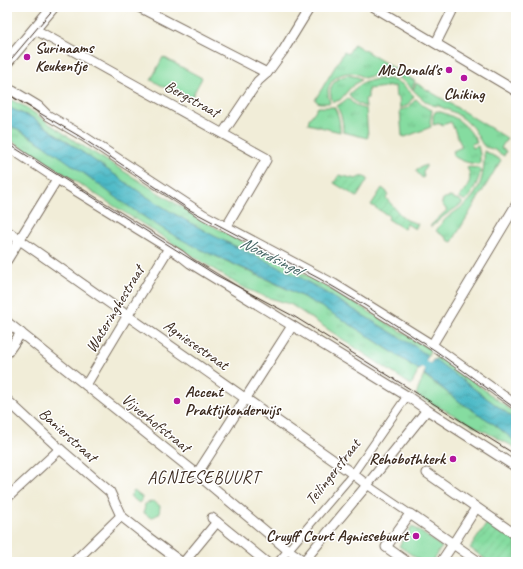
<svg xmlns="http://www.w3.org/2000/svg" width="523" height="569" font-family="Caveat,sans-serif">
<defs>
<pattern id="grass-tufts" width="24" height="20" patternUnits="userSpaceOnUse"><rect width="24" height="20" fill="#85dca0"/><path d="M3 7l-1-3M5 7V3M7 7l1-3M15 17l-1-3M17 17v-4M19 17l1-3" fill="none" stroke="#74bd89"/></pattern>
<pattern id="garden-furrows" width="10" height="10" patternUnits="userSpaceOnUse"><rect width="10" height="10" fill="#85dca0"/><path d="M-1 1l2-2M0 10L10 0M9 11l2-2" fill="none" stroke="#74bd89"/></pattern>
<pattern id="water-waves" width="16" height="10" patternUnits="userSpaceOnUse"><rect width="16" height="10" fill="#4bb9c6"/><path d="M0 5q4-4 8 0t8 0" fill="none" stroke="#4097a0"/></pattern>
</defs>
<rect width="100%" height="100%" fill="#fff"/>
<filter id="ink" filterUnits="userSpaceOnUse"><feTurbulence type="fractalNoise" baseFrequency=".025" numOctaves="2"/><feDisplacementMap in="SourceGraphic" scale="8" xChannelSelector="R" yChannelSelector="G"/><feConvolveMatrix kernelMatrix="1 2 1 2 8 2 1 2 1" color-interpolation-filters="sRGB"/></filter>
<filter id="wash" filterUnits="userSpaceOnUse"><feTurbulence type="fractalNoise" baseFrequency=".012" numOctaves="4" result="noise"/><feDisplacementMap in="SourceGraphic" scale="16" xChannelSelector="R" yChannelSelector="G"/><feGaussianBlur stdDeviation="0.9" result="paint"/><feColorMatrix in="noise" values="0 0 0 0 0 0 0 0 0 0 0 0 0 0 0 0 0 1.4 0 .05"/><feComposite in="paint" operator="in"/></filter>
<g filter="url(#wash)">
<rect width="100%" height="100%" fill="#f1edd8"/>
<g fill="url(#grass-tufts)" stroke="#60835f">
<path d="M354,44L415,81L412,89C409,87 407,84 405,82C394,73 377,74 364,78C361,76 357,73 352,73C341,72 330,79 328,90C328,95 329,99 330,103H319L315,100L344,52L348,54Z"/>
<path d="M348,75L358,77L361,80L351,87L340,100L333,102C326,88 334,78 348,75Z"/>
<path d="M379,79H390L402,84L414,96C410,102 407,107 400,108L399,97H396L395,86L368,89V98L365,99L366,107C358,105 353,101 349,94C360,84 364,81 379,79Z"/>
<path d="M416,83L507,138L501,148L506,151L504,156L493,149L485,147L483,145L473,128L464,119L455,113L439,106L432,105L425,101L413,90Z"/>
<path d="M7,98L24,106L75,141L209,224L312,278L363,308L430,349L428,356L414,346L301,278L214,236L171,212L144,195L33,118L7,107Z"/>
<path d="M348,98C353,104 358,108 366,109L368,137L367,138L343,132C343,123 342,115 337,107V106L343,102Z"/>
<path d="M416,99C421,104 425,108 432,110L430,122L431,127L405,137L402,136L400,110C410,108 409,106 416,99Z"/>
<path d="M318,107H334C339,115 340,123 340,132L308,124L309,119Z"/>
<path d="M437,111C456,116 467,124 477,142L471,144L473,148L478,146L480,154V164C469,164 461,161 452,155L454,153L453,151L462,147L451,122L442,125L441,123L433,125V116L435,112Z"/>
<path d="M7,124C34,138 59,155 84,172C106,189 128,207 152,222C202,254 258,273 309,300C347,320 383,347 419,370L416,373L417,374L411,385L290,304L263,296L240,286L7,138Z"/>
<path d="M484,151L501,160L452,242L447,240V238L436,231C445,217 450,216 463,206C481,193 485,172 484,151Z"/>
<path d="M426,165V167L423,171L424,177L422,178L416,171L417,169Z"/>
<path d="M468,167L479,168L481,169C478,182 474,192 465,201L459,197C467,190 474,178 467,168Z"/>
<path d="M450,197L459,200L462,202V204L444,216L432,226H430L447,210L441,203L443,202L442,200L445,198Z"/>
<path d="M439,355L516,414V420L442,365L434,360Z"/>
<path d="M424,374L425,376L460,402L494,424L516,442V448L416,395Z"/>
</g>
<g fill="#85dca0" stroke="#60835f">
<path d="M163,57L202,78L190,100L151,80Z"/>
<path d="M134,491L143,498L139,503L130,496Z"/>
<path d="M153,501L160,506L159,514L151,518L144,513L145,504Z"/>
<path d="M412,526L442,547L431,562H422L399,546Z"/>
</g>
<g fill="url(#garden-furrows)" stroke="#60835f">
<path d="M339,175L356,179C361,176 363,176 368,179L357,197L334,183Z"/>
<path d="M382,188L387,192L388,195L386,198L404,219L418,224L415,229L407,224L404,229L388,219L389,216L371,205Z"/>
<path d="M488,522L516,541V562H489L470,548Z"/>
</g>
<g fill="url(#water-waves)" stroke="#437272">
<path d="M7,107L33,118L144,195L171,212L214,236L301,278L414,346L427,355L428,356L427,358L419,370C383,346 347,321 309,300C286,288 262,276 238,266C224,259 208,254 194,246C180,239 166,231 152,222C103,191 59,150 7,124Z"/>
<path d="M433,360H436L442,365L516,420V442L494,424L460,402L425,375L424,373Z"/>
</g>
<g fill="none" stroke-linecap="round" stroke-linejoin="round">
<path stroke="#4bb9c6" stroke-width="8" d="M416,359L438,373"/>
</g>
</g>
<g filter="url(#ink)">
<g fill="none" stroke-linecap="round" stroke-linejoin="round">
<defs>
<g id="pedestrian">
<path d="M367,485L410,514"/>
<path d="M278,562L353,474L407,396"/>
</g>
<g id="minor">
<path d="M139,7L267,73"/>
<path d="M374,7L516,91"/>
<path d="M34,29L266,158V160L227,226"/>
<path d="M436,43L454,7"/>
<path d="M7,89L13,91L38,106L47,115L83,136L204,215L334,284L432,345L516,405"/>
<path d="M223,133L258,81L267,73L283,51L310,7"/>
<path d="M7,146L57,179L180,255L190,263L407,396L427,410L516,467"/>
<path d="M7,231L353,474L367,485"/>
<path d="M7,260L57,179"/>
<path d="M7,322L197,474L288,550L305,562"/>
<path d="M432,345L516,205"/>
<path d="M7,353L21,333"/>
<path d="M86,385L128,315L169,248"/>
<path d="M7,400L60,449L110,492L121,516L145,535L181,562"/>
<path d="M427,473L516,535"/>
<path d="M197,474L292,326"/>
<path d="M7,498L60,449"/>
<path d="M212,518L266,562"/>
<path d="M304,561L367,485L427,410"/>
<path d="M74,562L121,516"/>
<path d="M184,562L217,522"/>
<path d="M407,562L386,547L410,514L479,562"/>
<path d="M441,562L453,544L476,508"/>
</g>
<path id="tertiary" d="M7,62L53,7"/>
</defs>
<use href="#pedestrian" stroke="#7b6e5f" stroke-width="9"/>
<use href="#minor" stroke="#7b6e5f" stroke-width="11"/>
<use href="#tertiary" stroke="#7b6e5f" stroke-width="13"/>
<use href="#pedestrian" stroke="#fff" stroke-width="7"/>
<use href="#minor" stroke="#fff" stroke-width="9"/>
<use href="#tertiary" stroke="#fff" stroke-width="11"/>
<g stroke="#3b2a1e" stroke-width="1">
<path d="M7,64L55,7"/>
<path d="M7,91L14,98L79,136L190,210L320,279L366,306L436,351L516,409"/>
<path d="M7,143L216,275L295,317L434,404L516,455"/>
</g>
</g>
</g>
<g fill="#b5179e" stroke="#fff" stroke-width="1.5">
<circle cx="27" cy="57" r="4"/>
<circle cx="449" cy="70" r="4"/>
<circle cx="464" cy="78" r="4"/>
<circle cx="177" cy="401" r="4"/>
<circle cx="453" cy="459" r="4"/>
<circle cx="416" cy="536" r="4"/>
</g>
<g text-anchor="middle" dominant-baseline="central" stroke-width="3" stroke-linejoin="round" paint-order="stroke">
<g font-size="16" font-weight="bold" fill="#3b2a1e" stroke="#fff" text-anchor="end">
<text x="35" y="48" text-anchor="start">Surinaams<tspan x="35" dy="18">Keukentje</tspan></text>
<text x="441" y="70">McDonald's</text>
<text x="464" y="94" text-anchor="middle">Chiking</text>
<text x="185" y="392" text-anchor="start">Accent<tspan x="185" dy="18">Praktijkonderwijs</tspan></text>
<text x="445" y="459">Rehobothkerk</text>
<text x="408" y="536">Cruyff Court Agniesebuurt</text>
</g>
<g font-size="16" fill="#3b2a1e" stroke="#fff">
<text transform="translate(192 99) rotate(29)">Bergstraat</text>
<text transform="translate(115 309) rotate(-59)">Wateringhestraat</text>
<text transform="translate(196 345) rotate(35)">Agniesestraat</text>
<text transform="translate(156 423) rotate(39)">Vijverhofstraat</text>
<text transform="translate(68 435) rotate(42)">Banierstraat</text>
<text transform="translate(333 472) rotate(-52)">Teilingerstraat</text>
</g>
<g font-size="17" font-style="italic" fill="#416361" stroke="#fff">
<text transform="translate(271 256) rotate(27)">Noordsingel</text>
</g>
<g font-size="17" letter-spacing="1" fill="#3b2a1e" stroke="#fff">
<text x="204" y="477">AGNIESEBUURT</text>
</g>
</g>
<rect width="523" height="569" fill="none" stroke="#fff" stroke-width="24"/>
</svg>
